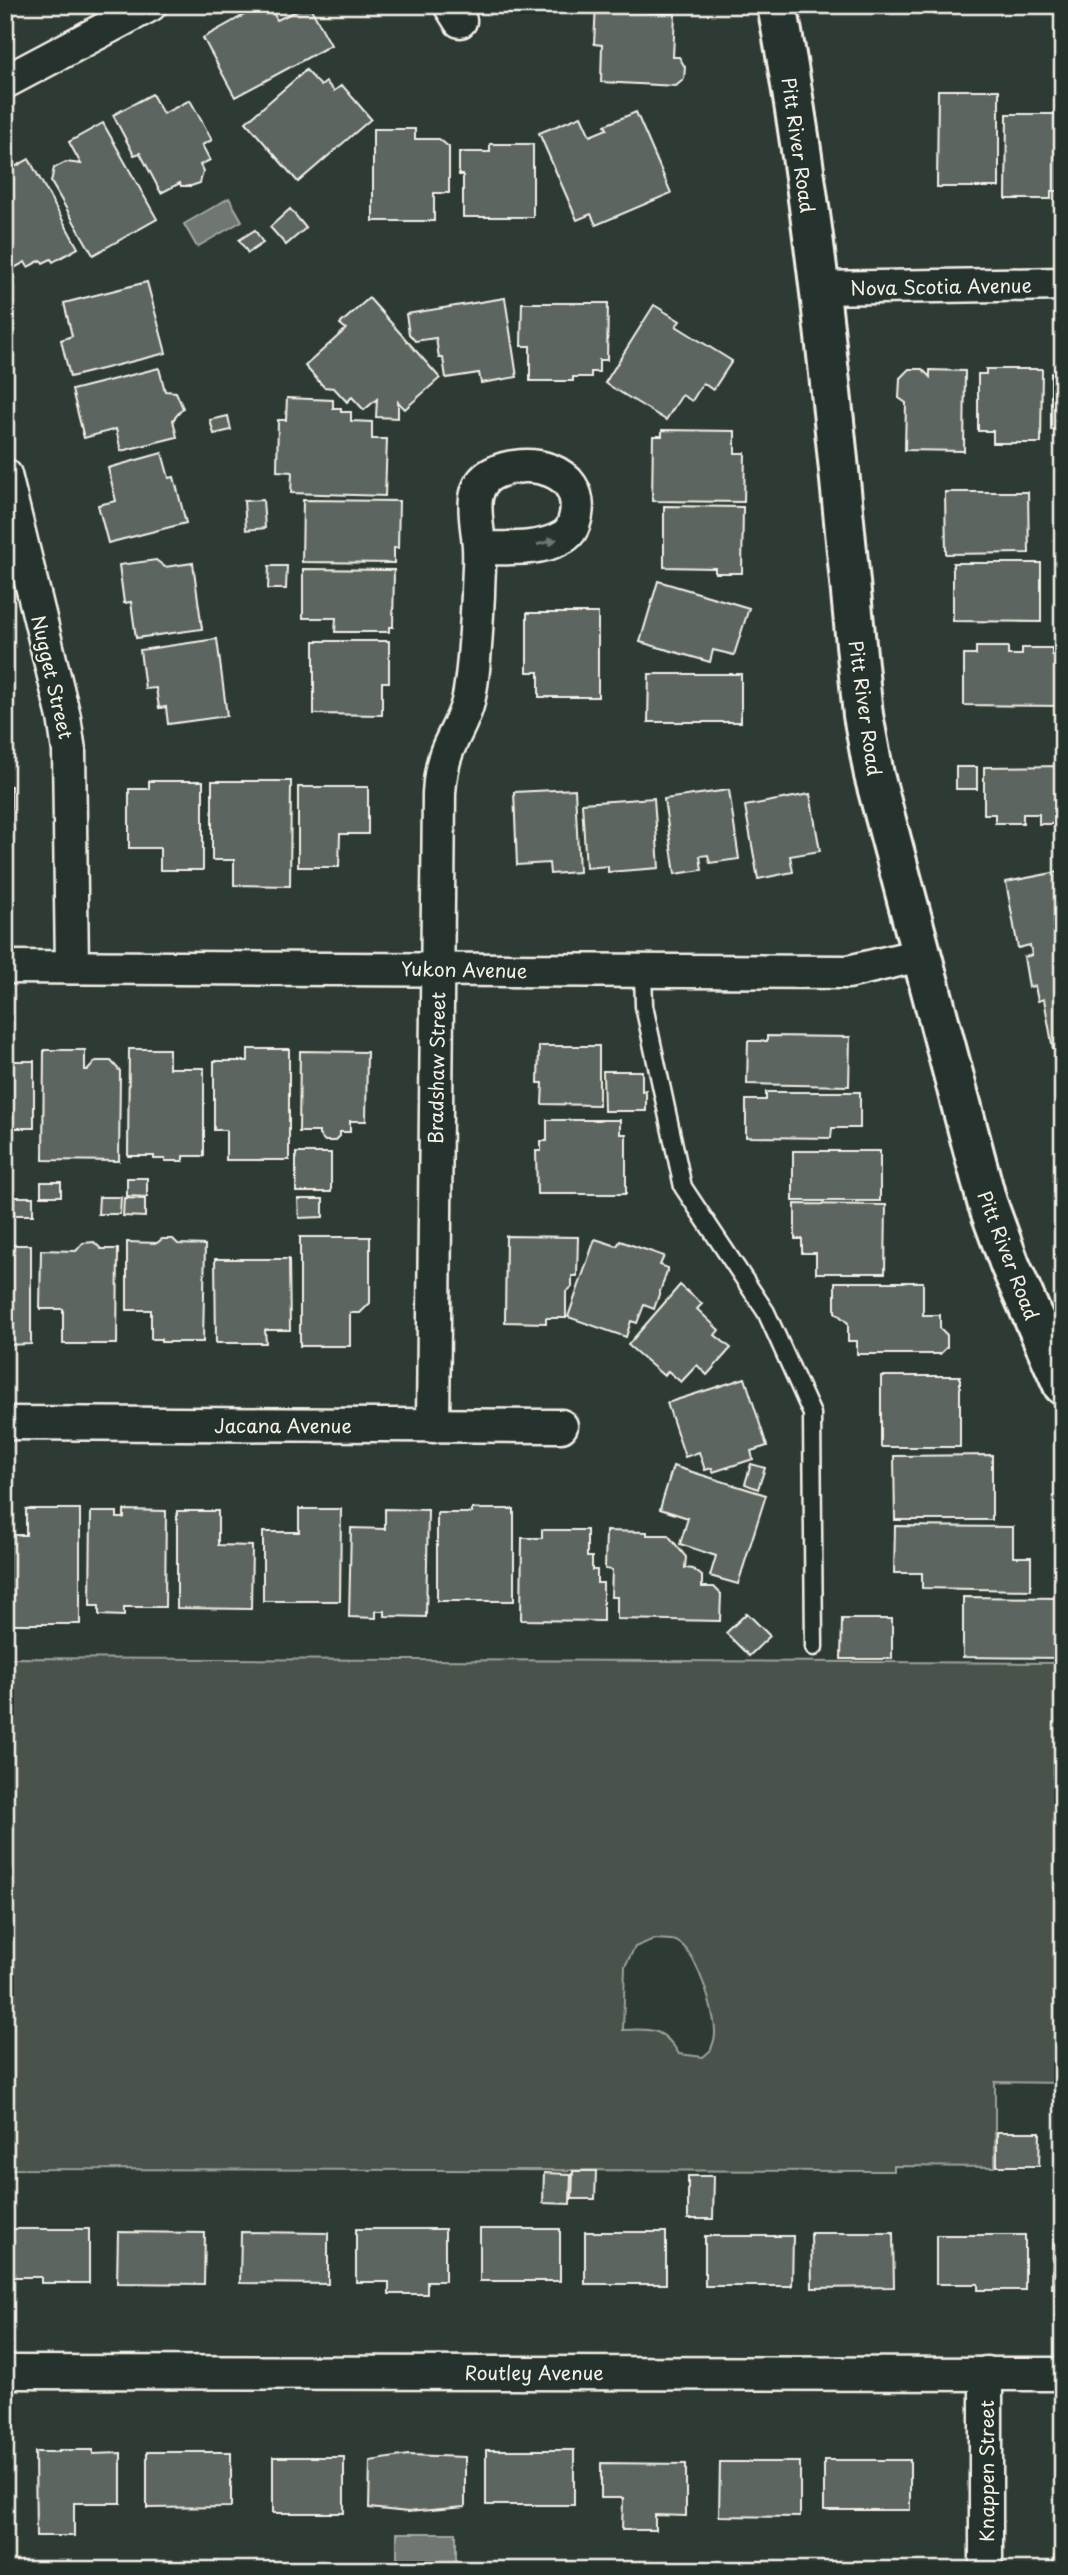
<svg xmlns="http://www.w3.org/2000/svg" width="1068" height="2575" font-family="'Playpen Sans',sans-serif">
<rect width="100%" height="100%" fill="#2e3b34"/>
<filter id="ink" filterUnits="userSpaceOnUse"><feTurbulence type="fractalNoise" baseFrequency=".0143" numOctaves="2"/><feDisplacementMap in="SourceGraphic" scale="14" xChannelSelector="R" yChannelSelector="G"/><feConvolveMatrix kernelMatrix="1 2 1 2 8 2 1 2 1" color-interpolation-filters="sRGB"/></filter>
<g filter="url(#ink)">
<path fill="#48524c" stroke="#9ea29a" stroke-width="2" fill-rule="evenodd" d="M5,1658L1063,1663V2083L995,2082V2167L894,2166V2171L5,2169ZM654,1939C661,1940 670,1939 676,1941C696,1949 716,2014 715,2034C715,2040 712,2045 711,2050L703,2057L679,2054C664,2028 650,2028 623,2030L625,1966L635,1947Z"/>
<g fill="#6f7770" stroke="#a4a8a0" stroke-width="2">
<path d="M229,198L242,221L197,247L184,224Z"/>
<rect x="397" y="2533" width="59" height="32"/>
</g>
<g fill="#5c655e" stroke="#f4f1e8" stroke-width="2">
<path d="M262,5H269L277,20L309,5L331,45L235,97L203,38Z"/>
<path d="M596,5H641V12L675,14L673,57H679L685,67L684,79L676,86L601,82L602,45L594,44Z"/>
<path d="M306,70L321,86L326,82L334,91L342,85L371,119L298,182L246,122Z"/>
<path d="M938,90H999V187H937Z"/>
<path d="M152,94L163,114L190,100L212,140L202,145L210,160L200,165L203,171L200,183L191,186H181L180,183L161,193L140,153L134,155L113,115Z"/>
<path d="M636,112L671,193L596,225L591,214L577,220L539,133L581,116L590,136L607,129L605,125Z"/>
<path d="M1007,114H1063V191H1051V199H1006Z"/>
<path d="M103,123L157,219L93,255L51,182L54,168L66,162L81,164L69,142Z"/>
<path d="M373,129H415V139H439L449,147V193H434V221H373Z"/>
<path d="M490,144H533V217H463V175H459V152H490Z"/>
<path d="M29,159L78,248L53,262L51,259L43,263L41,260L28,267L25,262L5,273V172Z"/>
<path d="M290,209L306,228L286,245L270,227Z"/>
<path d="M255,230L263,243L248,253L239,240Z"/>
<path d="M147,282L166,353L70,377L61,340L72,336L64,303Z"/>
<path d="M369,298L440,378L405,409L398,402V418L376,417L377,399L364,410L352,397L347,402L334,388L324,387L305,366L346,329L340,324Z"/>
<path d="M505,298L517,377L481,383L479,373L446,378L443,358H439L436,338L415,341L409,334L406,314Z"/>
<path d="M522,303H608L607,360H599V372H591V377H573V381H530V346H521Z"/>
<path d="M654,305L680,321L676,326L732,361L713,390L703,383L692,401L682,395L666,420L605,383Z"/>
<path d="M159,368L165,391L176,392L183,408L173,420L177,437L121,451L116,429L84,438L72,390Z"/>
<path d="M909,369H922L930,377V370L965,371L964,451L905,450L906,403L899,398L900,378Z"/>
<path d="M986,369H1042L1041,443H993V431H978V374H986Z"/>
<path d="M1057,369H1063V430H1051V373H1057Z"/>
<path d="M287,398L333,400V408H341V412H351V421L372,422V439H387L385,496L291,493L292,472L277,471L278,420H286Z"/>
<path d="M228,416L231,430L214,434L210,420Z"/>
<path d="M662,430L735,431V453H745L744,502L652,501L653,436H662Z"/>
<path d="M162,453L169,478L174,477L186,523L108,543L98,505L116,501L108,468Z"/>
<path d="M945,492H1028L1029,553L946,554Z"/>
<path d="M263,500L265,528L246,530L244,501Z"/>
<path d="M303,500L399,501L398,548H394V563L302,562Z"/>
<path d="M664,506L743,507L742,573H715V568L664,567Z"/>
<path d="M156,560L165,567L193,563L202,629L136,638L131,602L124,603L119,565Z"/>
<path d="M953,563H1041V622L953,621Z"/>
<path d="M269,566H287L286,589H268Z"/>
<path d="M303,569L394,570L393,627H389V632H335L336,618H303Z"/>
<path d="M658,581L749,608L734,655L713,650L710,662L640,642Z"/>
<path d="M527,613H598V697H539V672H527Z"/>
<path d="M217,639L227,716L168,724L166,707L159,708L156,688L145,689L140,650Z"/>
<path d="M314,641H389V682H382V715L314,714Z"/>
<path d="M976,647H1008V655H1022V648H1052V655H1063V706L964,705V655H976Z"/>
<path d="M649,674H741V722H648Z"/>
<path d="M1063,766V824H1039V814H1023V823H995V814H984V767Z"/>
<rect x="956" y="767" width="21" height="22"/>
<path d="M149,781H203V870H160V848H129V789H149Z"/>
<path d="M212,781H291L290,886L234,885V860H212Z"/>
<path d="M5,786H11L12,849H5Z"/>
<path d="M298,787H368V834H340L339,867H298Z"/>
<path d="M575,789L579,872L550,874L549,863L517,865L514,792Z"/>
<path d="M729,790L739,859L710,863L708,855L700,856L702,870L675,874L664,799Z"/>
<path d="M810,794L820,851L790,856L793,872L758,879L745,806Z"/>
<path d="M654,798L659,868L608,872V866L586,868L582,803Z"/>
<path d="M1063,871V1047L1053,1049L1044,999L1038,1001L1035,986L1029,987L1024,957L1032,955L1030,945L1018,948L1006,882Z"/>
<path d="M767,1036L850,1037L849,1086L747,1084L748,1041H767Z"/>
<path d="M539,1046H599V1105L542,1104L543,1083H538Z"/>
<path d="M129,1049H169V1068H204V1156H183V1161H165V1159H154V1156H128Z"/>
<path d="M248,1049H289V1160H226V1130H214V1061H248Z"/>
<path d="M44,1050H85V1070H88L96,1061H111L120,1071L119,1161L43,1160Z"/>
<path d="M300,1051L367,1052L366,1121H350V1132H340V1136L335,1141H325L319,1135V1132H299Z"/>
<path d="M5,1056H9V1061H34V1128H5Z"/>
<path d="M603,1071H642V1091L646,1090V1111H604Z"/>
<path d="M766,1092H860V1128H832L831,1138L746,1137V1100H766Z"/>
<path d="M547,1120H620V1134H626V1194H537L536,1151H541V1141H547Z"/>
<rect x="793" y="1151" width="87" height="50"/>
<rect x="296" y="1153" width="35" height="39"/>
<path d="M127,1178H147V1197L127,1196Z"/>
<rect x="41" y="1182" width="20" height="14"/>
<rect x="14" y="1197" width="19" height="18"/>
<path d="M99,1197H121L120,1214H98Z"/>
<path d="M124,1198L145,1199V1217L123,1216Z"/>
<path d="M298,1199H323V1217L299,1218Z"/>
<path d="M795,1204L886,1205L885,1273H816V1253H802V1239H795Z"/>
<path d="M506,1236L578,1237L577,1276H572V1287L566,1292V1318H546V1323L505,1322Z"/>
<path d="M300,1237H370V1303L360,1313H350V1346H300Z"/>
<path d="M162,1239H173L178,1244L205,1245L203,1342H161V1339H151V1310H127V1242L157,1243Z"/>
<path d="M595,1239L617,1246L620,1241L664,1256L660,1265L668,1268L654,1309L644,1305L637,1323L631,1321L626,1337L568,1317Z"/>
<path d="M94,1242L101,1249H118L117,1344H63V1309H40L41,1250L76,1251L83,1243Z"/>
<path d="M5,1245H31V1344L5,1345Z"/>
<path d="M215,1259H289L290,1330H265L266,1343H216Z"/>
<path d="M835,1282H923V1315H940V1328L947,1335V1347L940,1354H857V1341H848V1323L835,1312Z"/>
<path d="M680,1285L702,1304L697,1309L719,1330L715,1335L731,1348L707,1375L697,1365L681,1382L668,1371L664,1376L628,1345Z"/>
<rect x="881" y="1376" width="79" height="71"/>
<path d="M745,1378L767,1446L751,1451L753,1459L713,1472L712,1468L705,1470L699,1452L685,1457L667,1403Z"/>
<path d="M992,1455V1520H895L894,1456Z"/>
<path d="M751,1464L765,1468L758,1489L745,1484Z"/>
<path d="M673,1466L766,1495L738,1584L710,1576L716,1556L680,1544L688,1518L660,1509Z"/>
<path d="M26,1509H80V1624H5V1535H26Z"/>
<path d="M299,1509H341L340,1601H263V1532H299Z"/>
<path d="M385,1509L428,1510L426,1617L385,1616V1611H376V1618L349,1617L351,1528L385,1529Z"/>
<path d="M472,1509H514V1601H437V1513H472Z"/>
<path d="M124,1510L166,1511L165,1607H124V1616L99,1615V1606H90L91,1512H117V1518H124Z"/>
<path d="M177,1511H218V1545L252,1546L251,1609L177,1608Z"/>
<path d="M895,1526L1013,1527V1557H1031V1590L922,1588V1573H894Z"/>
<path d="M542,1530H587V1557H592V1570H597V1583H603V1621L521,1620L522,1538H542Z"/>
<path d="M606,1531L647,1532V1535H668L686,1557L685,1568L693,1569L702,1576V1587H714L721,1594L720,1621L617,1619V1597H611L612,1570L605,1569Z"/>
<path d="M963,1597L1063,1598V1658L963,1657Z"/>
<path d="M747,1613L770,1636L749,1656L726,1633Z"/>
<path d="M842,1619H892V1659H841Z"/>
<path d="M997,2132H1040L1039,2166H997Z"/>
<path d="M573,2171H596L595,2199H572Z"/>
<path d="M544,2173L571,2174L570,2204L543,2203Z"/>
<path d="M688,2176H714L713,2219H688Z"/>
<path d="M5,2229H89V2283H41V2277H5Z"/>
<path d="M356,2229H445V2281H427V2294H389V2282H356Z"/>
<rect x="480" y="2229" width="80" height="52"/>
<path d="M118,2232L205,2233L204,2284L117,2283Z"/>
<path d="M241,2232L328,2233V2284L240,2283Z"/>
<rect x="585" y="2232" width="81" height="52"/>
<path d="M811,2233H893L894,2287L812,2288Z"/>
<path d="M936,2235H1025V2290H978V2284H936Z"/>
<path d="M705,2236H793L792,2286H705Z"/>
<path d="M1053,2239H1063V2288H1052Z"/>
<path d="M59,2450H93V2454L121,2453V2503H74V2536H36L35,2452H59Z"/>
<rect x="486" y="2450" width="88" height="55"/>
<rect x="5" y="2451" width="4" height="51"/>
<path d="M147,2452H231V2507L147,2508Z"/>
<path d="M408,2455L465,2457V2507L408,2512L369,2508L370,2461Z"/>
<rect x="273" y="2457" width="71" height="56"/>
<rect x="824" y="2460" width="86" height="50"/>
<path d="M720,2462H800V2517L719,2516Z"/>
<path d="M601,2463L686,2464V2516L655,2515V2530H622L623,2498H601Z"/>
<path d="M1063,2555V2570H1055L1054,2556Z"/>
</g>
<g fill="none" stroke-linecap="round" stroke-linejoin="round">
<defs>
<path id="service" d="M643,972L644,1006L683,1187L766,1312L812,1414L814,1647"/>
<g id="minor">
<path d="M450,5L460,21"/>
<path d="M5,82L150,5"/>
<path d="M820,288L1063,284"/>
<path d="M5,475L64,717L69,751L72,967"/>
<path d="M5,967L848,972L920,955"/>
<path d="M5,1423L561,1426"/>
<path d="M433,1426L439,793C440,778 442,764 447,751C454,734 464,719 468,702C475,670 476,628 478,595C478,579 480,563 479,547C478,523 466,488 492,474C526,456 584,468 576,515C574,524 572,532 563,537C540,551 506,548 479,548"/>
<path d="M5,2372L1063,2374"/>
<path d="M986,2570V2373"/>
</g>
<path id="secondary" d="M777,5C821,239 839,478 863,715L874,775L987,1202L1010,1265L1063,1385"/>
</defs>
<use href="#service" stroke="#f4f1e8" stroke-width="21"/>
<use href="#minor" stroke="#f4f1e8" stroke-width="37"/>
<use href="#secondary" stroke="#f4f1e8" stroke-width="44"/>
<use href="#service" stroke="#26332d" stroke-width="16"/>
<use href="#minor" stroke="#26332d" stroke-width="32"/>
<use href="#secondary" stroke="#26332d" stroke-width="38"/>
</g>
<defs><path id="oneway-solid" d="M-6-.8H1V-3.2L6.5 0L1 3.2V.8H-6Z" transform="scale(1.75)"/></defs>
<use fill="#6e766e" href="#oneway-solid" transform="translate(547 542) rotate(-15)"/>
</g>
<g text-anchor="middle" dominant-baseline="central" stroke-width="5" stroke-linejoin="round" paint-order="stroke">
<g font-size="19" fill="#f4f1e8" stroke="#26332d">
<text transform="translate(799 145) rotate(82)">Pitt River Road</text>
<text transform="translate(941 286) rotate(-1)">Nova Scotia Avenue</text>
<text transform="translate(53 677) rotate(77)">Nugget Street</text>
<text transform="translate(866 708) rotate(82)">Pitt River Road</text>
<text transform="translate(464 969) rotate(1)">Yukon Avenue</text>
<text transform="translate(436 1068) rotate(-89)">Bradshaw Street</text>
<text transform="translate(1009 1255) rotate(69)">Pitt River Road</text>
<text x="283" y="1425">Jacana Avenue</text>
<text x="534" y="2372">Routley Avenue</text>
<text transform="translate(986 2471) rotate(-90)">Knappen Street</text>
</g>
</g>
<rect width="1068" height="2575" fill="none" stroke="#26332d" stroke-width="28"/>
<rect x="14" y="14" width="1040" height="2547" fill="none" stroke="#f4f1e8" stroke-width="2.5" filter="url(#ink)"/>
</svg>
